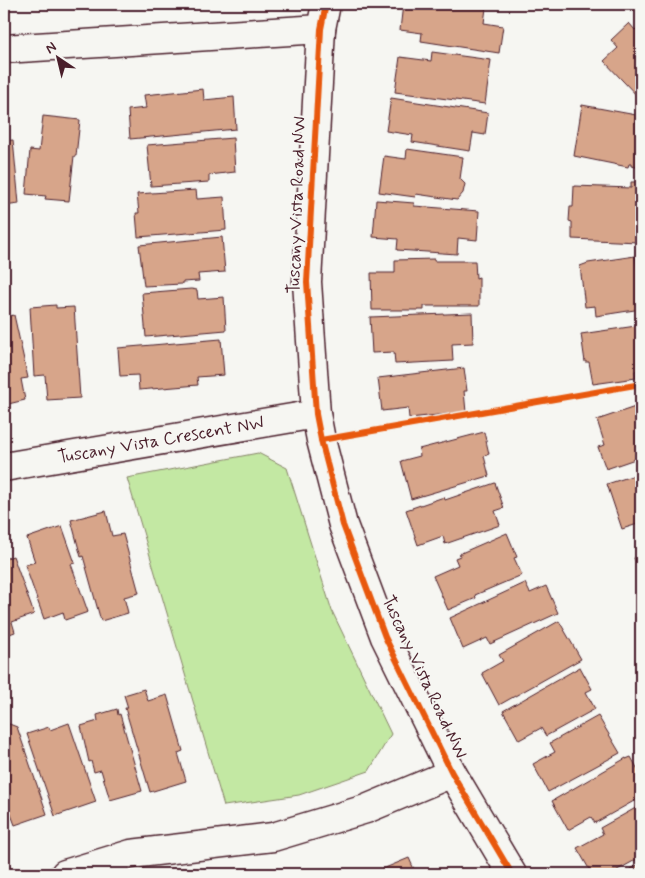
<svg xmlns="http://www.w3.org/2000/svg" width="645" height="878" font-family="Mynerve,sans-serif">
<rect width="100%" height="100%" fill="#f6f6f2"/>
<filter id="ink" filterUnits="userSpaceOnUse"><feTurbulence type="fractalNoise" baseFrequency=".02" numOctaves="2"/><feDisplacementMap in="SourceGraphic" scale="10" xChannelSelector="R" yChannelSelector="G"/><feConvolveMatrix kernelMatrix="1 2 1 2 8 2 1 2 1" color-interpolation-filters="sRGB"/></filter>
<g filter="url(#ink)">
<path fill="#c3e8a3" stroke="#868467" d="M258,453L287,468L332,611L391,734L369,771L299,795L224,806L127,478Z"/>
<g fill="#d7a58a" stroke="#4a1f2b">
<path d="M403,4H451L486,8L484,23L503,26L499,53L421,41L422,33L400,30Z"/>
<path d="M629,23L635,30L641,24V100L604,61L618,48L611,40Z"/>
<path d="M432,52L491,60L485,104L395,92L400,57L431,61Z"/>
<path d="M203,89L204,100L234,97L236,129L130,139L128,110L146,108L144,95Z"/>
<path d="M391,98L488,113L485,135L473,133L470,151L412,142L413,135L386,131Z"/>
<path d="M582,105L636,115L635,122L641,124V168L631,166V164H629L628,167L574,156Z"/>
<path d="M43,116L80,120L76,156H74L69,201L45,199L46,196L26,194L30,150L39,151Z"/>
<path d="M233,138L235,172L209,175V182L151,186L147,145Z"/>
<path d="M13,140L19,204L4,206V141Z"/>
<path d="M407,149L463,157L460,179L465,184L463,193L457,200L416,194L415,197L379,192L384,156L406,159Z"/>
<path d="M631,182H641V217H639L638,242L572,239V222L569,221L570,207H573L574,186L631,188Z"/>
<path d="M196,190L197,199L224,197L226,230L138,237L136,213H139L137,194Z"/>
<path d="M376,200L414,203V206L479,211L477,240L458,238L457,254L397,250L398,239L373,237Z"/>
<path d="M222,237L225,272L198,274L199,281L182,282V284L144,286L139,245Z"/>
<path d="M635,256L638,274H641V309L596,316L595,306L585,307L580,266L588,263Z"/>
<path d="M434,259V261H475L476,278L479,277V306H424V310H372L371,273H395V260Z"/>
<path d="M191,289L197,290L198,299L224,297L226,330L146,337L142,293Z"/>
<path d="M56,305V308L74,307L80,398L47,400L45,375L34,376L30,307Z"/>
<path d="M472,313L473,343L452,344L453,361L395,364L394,352L372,353L370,317Z"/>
<path d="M14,315L28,378L21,379L25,400L4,405V317Z"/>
<path d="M641,319V370L635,371L636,378L593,384L589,362H585L581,334L636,326V320Z"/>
<path d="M221,339L224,375L197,377L198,385L139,390L138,375L120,376L118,348Z"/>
<path d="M464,368L467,391H464L466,412L409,418L408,408L382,411L378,378Z"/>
<path d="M641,405V457L606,469L598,447L605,445L597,420Z"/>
<path d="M484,432L489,454L484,456L489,476L411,499L401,461L420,456L419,449Z"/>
<path d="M641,473V523L622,529L607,484Z"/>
<path d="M495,483L504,508L495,511L500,525L445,544L443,536L418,545L406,510L444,497L445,500Z"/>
<path d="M106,511L112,536L123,534L139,593L124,597L128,613L101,621L83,556L81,557L71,520Z"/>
<path d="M62,526L75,563L71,564L88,612L65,620L63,612L44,619L25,565L35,562L27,538Z"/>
<path d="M507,533L517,557L514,558L522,575L475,595L476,598L448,610L433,576L458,565L455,558L460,556L459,554Z"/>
<path d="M641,554V572L634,558Z"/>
<path d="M13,556L34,614L12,622L15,632L4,636V558V559Z"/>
<path d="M525,583L530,593L546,586L558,613L490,644L487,638L463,649L450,618Z"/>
<path d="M559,621L581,659L499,705L482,673L503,661L499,655Z"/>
<path d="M580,667L592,689L586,692L595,709L546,736L541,728L519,740L503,711Z"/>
<path d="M144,689L148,701L167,695L183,751L178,753L186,781L150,792L125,708H128L124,695Z"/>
<path d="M117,709L118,715L120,714L142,791L110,800L101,770L94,772L91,761L89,762L81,726L98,721L97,715Z"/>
<path d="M598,716L620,753L548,792L533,764L555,752L550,743Z"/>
<path d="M4,722L17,727L47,814L15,825L4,796Z"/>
<path d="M69,723L96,802L55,816L27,734L49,727L50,730Z"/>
<path d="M631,757L641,775L637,778L641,785V797L595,823L591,817L568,830L552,801L626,758V759Z"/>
<path d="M641,805V857L610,874H592L577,848L603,834L600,828Z"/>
<path d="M409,858L416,874H379L378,871Z"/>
<path d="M641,863V874H622Z"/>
</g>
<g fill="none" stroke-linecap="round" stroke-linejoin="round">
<defs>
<g id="minor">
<path d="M326,4L321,29L307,282L316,414L321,440L343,525L385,637L452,773L512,874"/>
<path d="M4,49L321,29"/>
<path id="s1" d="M4,467L316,414"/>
<path d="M65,874L131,854L273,837L366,809L452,773"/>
</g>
</defs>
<use href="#minor" stroke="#4a1f2b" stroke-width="31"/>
<use href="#minor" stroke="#f6f6f2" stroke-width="28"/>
<defs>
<g id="cycleway">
<path d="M326,4L321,29L307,282L316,414L321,440L343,525L385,637L452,773L512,874"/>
<path d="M321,440L641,384"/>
</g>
</defs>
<use href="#cycleway" stroke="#f6f6f2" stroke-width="9"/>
<use href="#cycleway" stroke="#e8590c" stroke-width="6"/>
</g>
</g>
<g text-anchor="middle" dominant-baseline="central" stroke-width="4" stroke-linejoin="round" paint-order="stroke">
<g font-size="18" fill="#4a1f2b" stroke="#f6f6f2">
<text transform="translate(297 205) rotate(-88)">Tuscany Vista Road NW</text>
<text stroke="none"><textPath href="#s1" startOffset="159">Tuscany Vista Crescent NW</textPath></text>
<text transform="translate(424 677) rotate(65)">Tuscany Vista Road NW</text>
</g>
</g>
<rect width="645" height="878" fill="none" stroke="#f6f6f2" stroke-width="20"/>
<rect x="10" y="10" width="625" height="858" fill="none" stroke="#4a1f2b" stroke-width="2" filter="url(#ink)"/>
<g transform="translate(58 58) rotate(325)" stroke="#f6f6f2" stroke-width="4" paint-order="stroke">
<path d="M0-4L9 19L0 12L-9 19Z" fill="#4a1f2b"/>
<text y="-8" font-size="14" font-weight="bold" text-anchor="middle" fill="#4a1f2b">N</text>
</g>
</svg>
